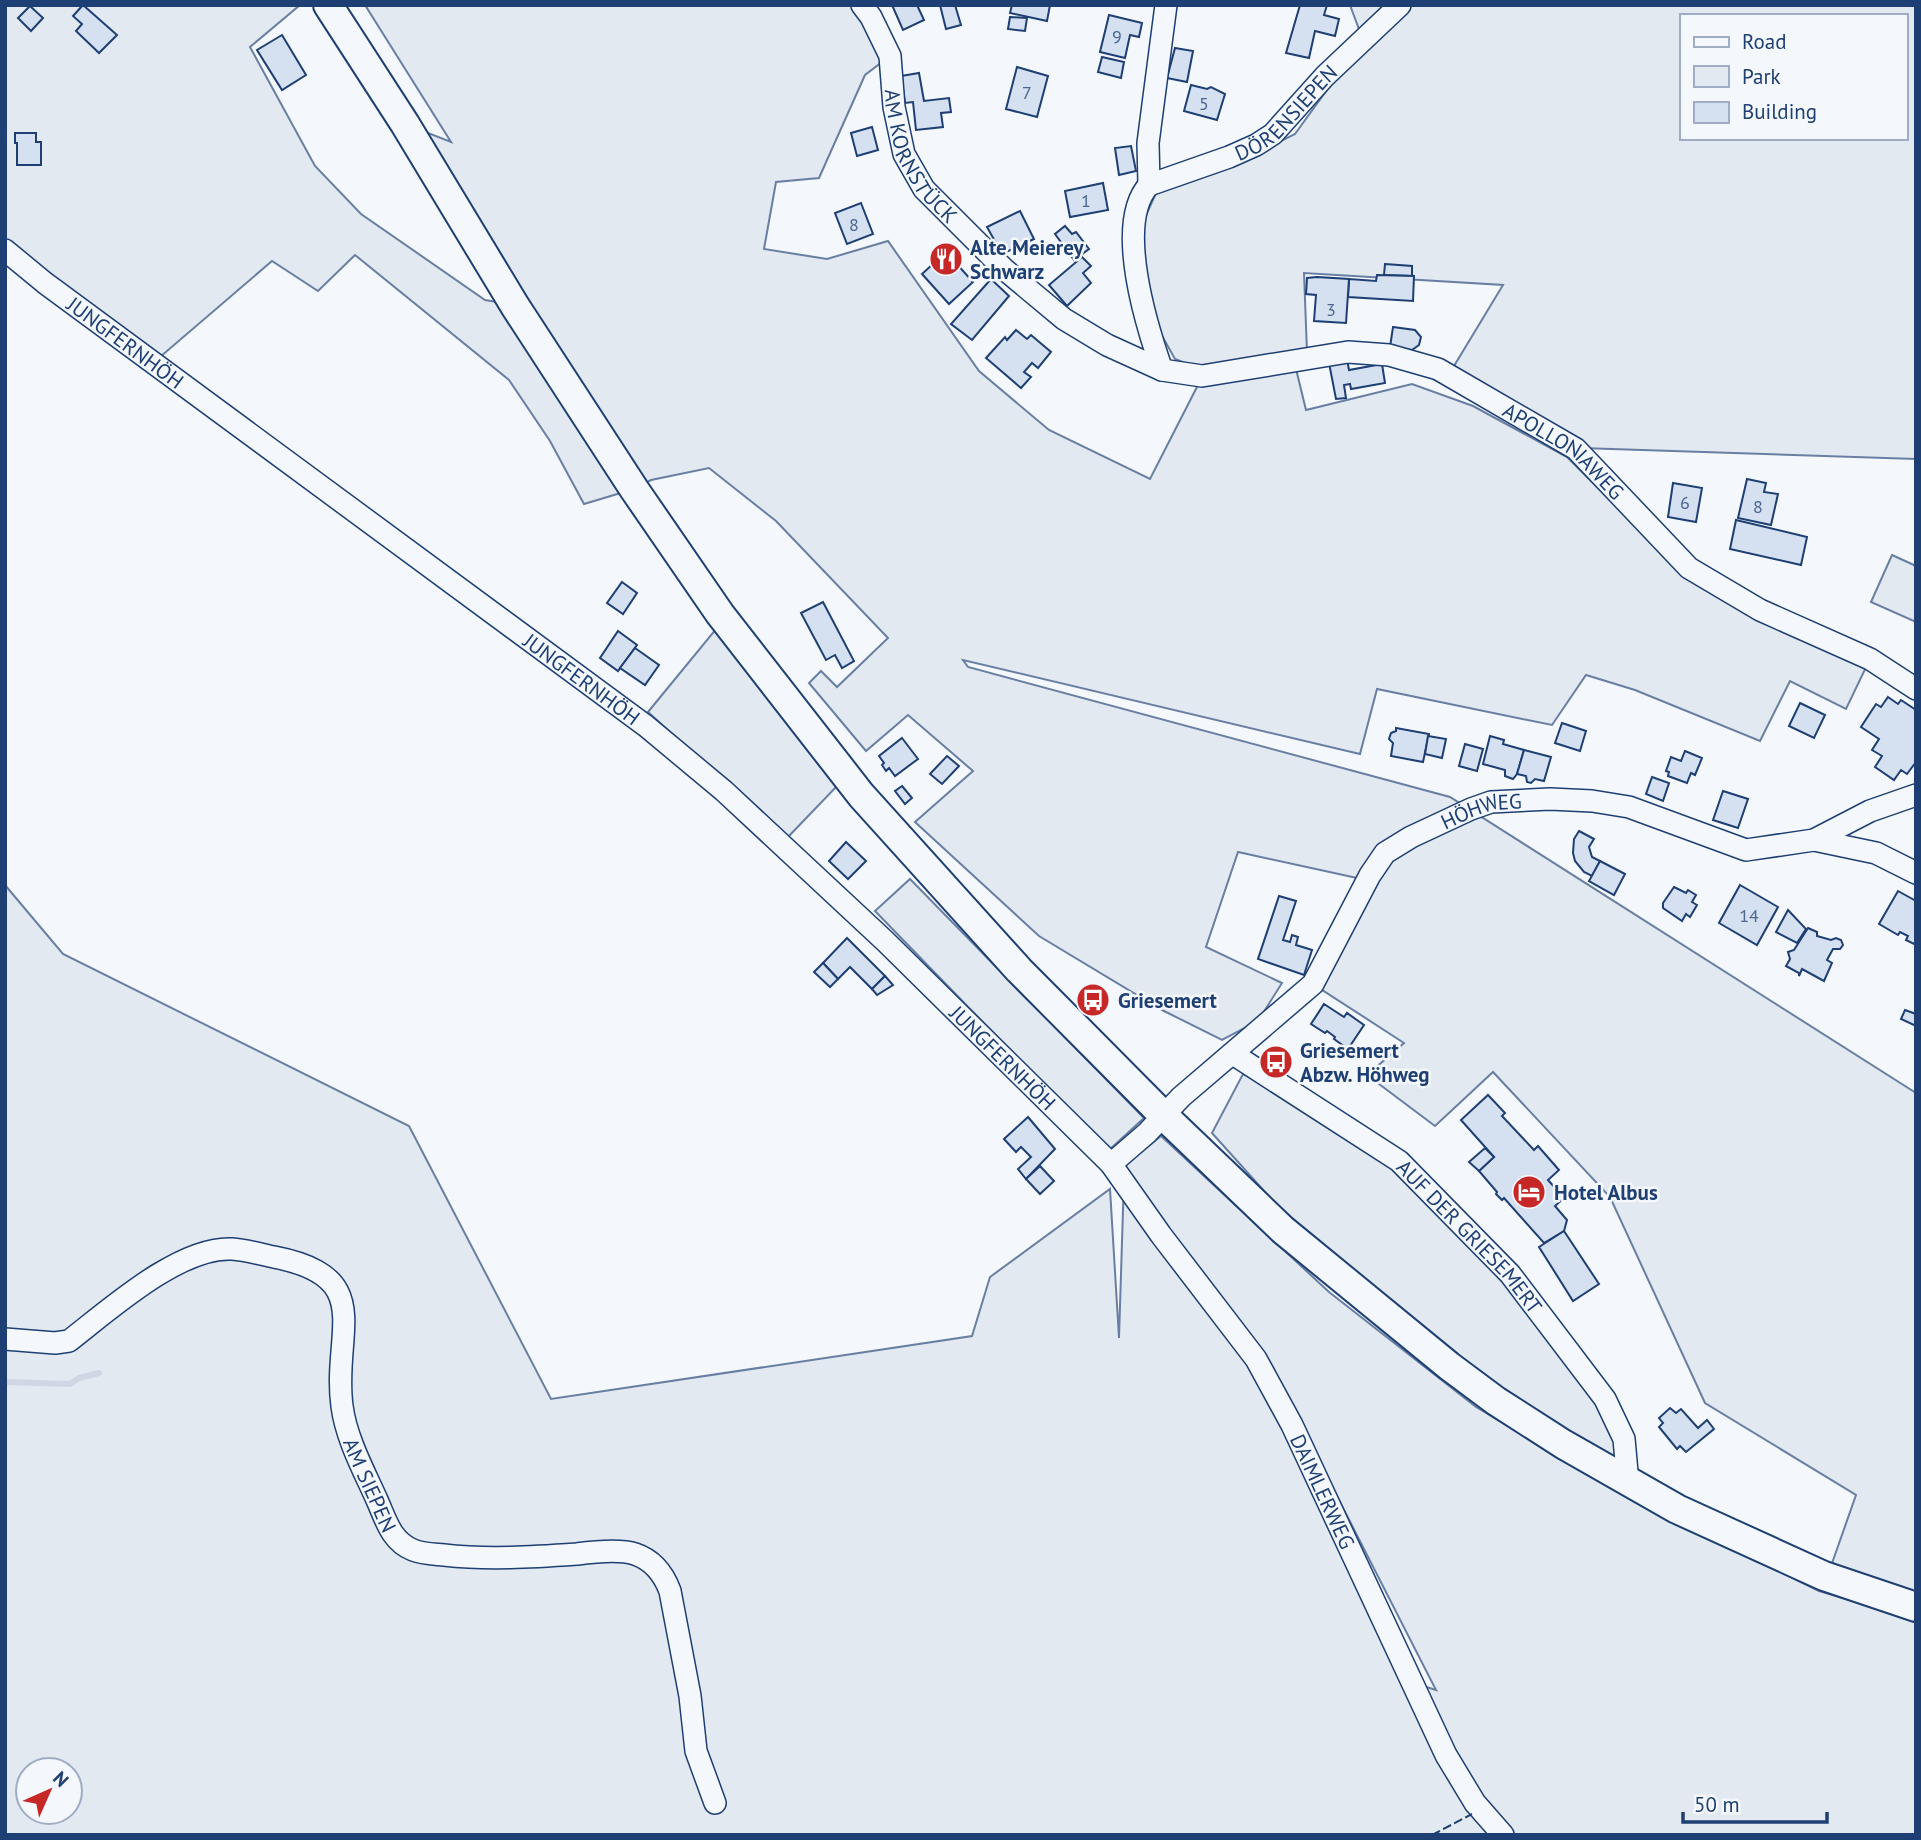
<svg xmlns="http://www.w3.org/2000/svg" width="1921" height="1840" font-family="'PT Sans',sans-serif">
<rect width="100%" height="100%" fill="#f4f7fb"/>
<g fill="#e3e9f0" stroke="#687fa3" stroke-width="2" fill-rule="evenodd">
<path d="M5,5H300L250,47L315,166L361,214L485,300L514,305L405,124L451,142L365,5H862L890,56L865,75L819,178L776,182L764,249L827,259L888,241L979,371L1049,430L1150,479L1198,385L1296,369L1306,410L1412,384L1473,406L1567,457L1680,570L1870,659L1846,709L1790,681L1760,741L1635,690L1586,675L1552,725L1377,689L1360,754L963,660L968,667L1450,797L1916,1093V1595L1830,1569L1856,1495L1705,1403L1610,1197L1493,1072L1435,1126L1367,1075L1404,1043L1313,984L1357,878L1238,852L1206,947L1282,983L1258,1021L1222,1040L1162,1010L1039,936L915,822L973,771L908,715L866,751L809,683L821,671L837,687L888,638L776,521L709,468L651,480L634,489L584,504L550,441L509,380L355,255L318,291L272,261L146,369L5,264Z"/>
<path d="M1350,5H1916V459L1581,448L1451,371L1503,285L1304,273L1307,352L1203,370L1175,359L1146,307L1143,222L1156,193L1239,162L1295,134L1363,40ZM1681,16H1905V138H1681Z"/>
<path d="M1892,555L1916,566V622L1871,602Z"/>
<path d="M716,629L839,784L787,838L648,712Z"/>
<path d="M910,879L1144,1118L1108,1151L875,911Z"/>
<path d="M5,885L63,954L409,1126L551,1399L972,1336L990,1277L1110,1189L1119,1338L1124,1178L1254,1360L1417,1684L1436,1690L1267,1359L1122,1167L1161,1136L1329,1292L1476,1407L1630,1498L1819,1591L1916,1619V1835H5ZM28,1770H70V1812H28Z"/>
<path d="M1243,1074L1399,1161L1605,1399L1628,1483L1344,1280L1212,1133Z"/>
</g>
<g fill="none" stroke-linecap="round" stroke-linejoin="round">
<path stroke="#cfd7e4" stroke-width="6" d="M5,1382L70,1384L79,1378L99,1373"/>
</g>
<g fill="#d5e0f0" stroke="#1d3f73" stroke-width="2">
<path d="M83,5L117,35L99,53L76,31L82,24L73,16Z"/>
<path d="M892,5H917L924,20L903,30Z"/>
<path d="M940,5H955L961,25L946,29Z"/>
<path d="M1012,5H1050L1047,21L1010,13Z"/>
<path d="M1300,5H1327L1324,15L1339,19L1335,36L1315,31L1309,58L1286,53Z"/>
<path d="M30,6L43,18L31,31L18,18Z"/>
<path d="M1109,15L1142,23L1139,37L1130,35L1125,58L1100,52Z"/>
<path d="M1010,17L1027,18L1025,31L1008,29Z"/>
<path d="M282,35L306,75L282,90L257,50Z"/>
<path d="M1175,48L1193,51L1187,82L1167,78Z"/>
<path d="M1102,57L1124,62L1121,78L1098,72Z"/>
<path d="M1017,67L1048,76L1037,117L1006,109Z"/>
<path d="M919,73L924,101L949,98L951,112L941,113L943,127L916,130L913,102L905,103L901,76Z"/>
<path d="M1191,85L1207,89L1211,87L1225,94L1217,120L1184,111Z"/>
<path d="M872,127L878,150L857,156L851,133Z"/>
<path d="M15,133H36V142H41V165H17V143H15Z"/>
<path d="M1131,146L1136,171L1119,175L1115,148Z"/>
<path d="M1103,183L1108,210L1070,217L1065,191Z"/>
<path d="M861,203L873,234L847,244L835,213Z"/>
<path d="M1020,211L1034,239L1002,254L987,227Z"/>
<path d="M1065,226L1072,234L1076,232L1089,249L1074,260L1055,234Z"/>
<path d="M946,252L973,282L949,304L922,274Z"/>
<path d="M1082,257L1091,266L1083,273L1091,283L1067,306L1049,285Z"/>
<path d="M1385,264L1412,266V276L1384,275Z"/>
<path d="M1377,275L1414,276L1413,301L1348,297L1349,279L1376,281Z"/>
<path d="M1317,277L1349,279L1346,323L1314,321L1316,295L1306,294L1307,278Z"/>
<path d="M991,279L1009,296L972,340L951,324Z"/>
<path d="M1393,327L1415,330L1421,337L1419,345L1412,350L1390,347Z"/>
<path d="M1016,330L1027,339L1031,335L1051,352L1038,368L1032,363L1024,372L1031,377L1021,388L986,358L1005,337L1007,340Z"/>
<path d="M1347,359L1349,370L1382,364L1385,383L1351,389L1350,384L1344,385L1346,398L1336,399L1329,363Z"/>
<path d="M1747,479L1766,483L1764,492L1778,494L1771,525L1738,518Z"/>
<path d="M1673,483L1702,488L1696,522L1668,517Z"/>
<path d="M1736,520L1807,537L1801,565L1730,549Z"/>
<path d="M622,582L637,593L623,614L607,603Z"/>
<path d="M823,602L854,661L842,668L835,655L826,660L801,613Z"/>
<path d="M618,631L637,645L618,671L600,658Z"/>
<path d="M635,648L659,665L645,685L620,668Z"/>
<path d="M1888,697L1898,704L1901,700L1916,710V762L1907,774L1901,770L1894,780L1875,767L1882,756L1872,750L1879,739L1861,727L1876,704L1881,707Z"/>
<path d="M1800,703L1825,715L1814,738L1789,726Z"/>
<path d="M1562,723L1586,731L1580,751L1555,743Z"/>
<path d="M1396,728L1429,734L1423,762L1391,756L1393,743L1389,739L1391,733L1396,731Z"/>
<path d="M1428,736L1446,739L1442,758L1425,754Z"/>
<path d="M1490,736L1504,740L1503,744L1524,750L1517,774L1513,779L1505,776V770L1483,764Z"/>
<path d="M902,738L918,759L895,776L889,768L886,771L882,765L884,763L879,756Z"/>
<path d="M1465,744L1483,749L1477,771L1459,766Z"/>
<path d="M1524,750L1551,757L1544,781L1535,779L1531,783L1527,782L1526,776L1517,774Z"/>
<path d="M1685,751L1702,758L1695,775L1691,773L1687,783L1668,776L1669,772L1666,771L1671,757L1681,761Z"/>
<path d="M947,756L959,766L942,784L930,774Z"/>
<path d="M1652,777L1669,783L1663,801L1646,794Z"/>
<path d="M902,786L912,798L905,804L895,791Z"/>
<path d="M1723,791L1748,799L1738,828L1713,820Z"/>
<path d="M1579,831L1594,839L1589,847L1592,857L1600,861L1592,876L1584,872L1575,861L1573,853L1574,839Z"/>
<path d="M846,842L866,861L848,879L829,861Z"/>
<path d="M1600,861L1625,874L1614,895L1589,881Z"/>
<path d="M1740,885L1778,907L1757,945L1719,923Z"/>
<path d="M1674,887L1686,893L1688,890L1696,895L1692,902L1697,905L1690,917L1686,914L1682,921L1663,908V903Z"/>
<path d="M1898,891L1916,901V945L1906,940L1908,936L1900,932L1898,935L1879,924Z"/>
<path d="M1279,896L1296,901L1283,940L1290,942L1292,935L1298,937L1296,945L1312,950L1304,975L1258,959Z"/>
<path d="M1788,910L1806,929L1797,943L1776,932Z"/>
<path d="M1808,928L1817,932V936L1831,940L1836,938L1841,940L1843,945L1840,949H1833L1827,960L1832,963L1824,981L1802,969L1799,976V973L1786,966L1790,959L1788,952L1794,950Z"/>
<path d="M847,938L885,976L872,989L850,967L838,979L823,963Z"/>
<path d="M823,963L838,979L830,987L814,972Z"/>
<path d="M885,976L893,985L877,995L872,989Z"/>
<path d="M1324,1004L1344,1017L1347,1013L1364,1025L1348,1049L1334,1039L1335,1037L1327,1031L1325,1033L1311,1024Z"/>
<path d="M1905,1010L1916,1014V1026L1901,1019Z"/>
<path d="M1488,1095L1505,1113L1502,1116L1534,1150L1538,1146L1559,1170L1548,1180L1564,1198L1555,1206L1567,1220L1564,1231L1544,1243L1504,1198L1502,1200L1496,1194L1497,1192L1479,1171L1494,1157L1461,1120Z"/>
<path d="M1028,1117L1055,1149L1026,1179L1018,1169L1031,1157L1021,1147L1016,1152L1004,1139Z"/>
<path d="M1485,1148L1494,1157L1479,1171L1469,1162Z"/>
<path d="M1040,1166L1054,1181L1040,1194L1026,1179Z"/>
<path d="M1564,1231L1599,1284L1573,1301L1539,1247Z"/>
<path d="M1670,1408L1676,1413L1681,1409L1698,1428L1707,1420L1714,1429L1686,1452L1680,1446L1677,1449L1659,1427L1663,1423L1659,1418Z"/>
</g>
<g fill="none" stroke-linecap="round" stroke-linejoin="round">
<defs>
<g id="minor">
<path id="s1" d="M862,5L871,17L890,56L894,107L904,154L924,189L1004,269L1064,319L1107,345L1162,370L1202,376L1348,352L1389,355L1438,369L1576,449L1689,568L1760,610L1870,659L1916,689"/>
<path d="M1149,185L1148,143L1166,5"/>
<path id="s2" d="M5,250L45,283L646,726L724,791L885,941L1111,1164L1161,1235L1256,1359L1292,1425L1446,1755L1475,1803L1503,1835"/>
<path id="s3" d="M1162,370C1147,327 1114,223 1149,185L1229,157L1256,145L1273,134L1325,76L1400,5"/>
<path d="M1814,840L1876,853L1916,873"/>
<path id="s4" d="M1233,1054L1399,1161L1510,1274L1605,1399L1624,1439L1628,1483"/>
<path id="s5" d="M1111,1164L1147,1133L1181,1097L1313,984L1370,875L1385,853L1411,837L1471,809L1491,802L1550,799L1592,801L1629,807L1746,850L1814,840L1870,811L1916,795"/>
<path id="s6" d="M5,1339L55,1343L69,1341C109,1310 180,1246 232,1249C246,1250 260,1254 274,1257C378,1277 332,1332 342,1406C346,1438 364,1471 377,1500C386,1520 391,1541 413,1550C423,1554 434,1554 444,1555C488,1560 533,1557 577,1554C592,1552 620,1549 635,1554C653,1560 664,1575 670,1591L690,1696L696,1751L715,1803"/>
</g>
<path id="major" d="M328,5L405,124L515,306L634,489L720,614L861,795L1019,970L1163,1115L1283,1230L1449,1366L1496,1401L1563,1444L1677,1509L1824,1576L1916,1607"/>
</defs>
<use href="#minor" stroke="#1d3f73" stroke-width="24"/>
<use href="#major" stroke="#1d3f73" stroke-width="32"/>
<use href="#minor" stroke="#f4f7fb" stroke-width="21"/>
<use href="#major" stroke="#f4f7fb" stroke-width="28"/>
<path stroke="#1d3f73" stroke-width="2" stroke-dasharray="9 3.5" stroke-linecap="butt" d="M1432,1835L1472,1814"/>
</g>
<defs>
<symbol id="restaurant-disc" viewBox="-11 -11 22 22"><circle r="9.5" fill="#c62828" stroke="#f4f7fb"/><path d="M-5-6h1v4h1v-4h1v4h1v-4h1v5L-1.5 .5V6h-2V.5L-5-1ZM5-6V6H3V1.5H1.5Q1.5-4 5-6Z" fill="#fff"/></symbol>
<symbol id="bus-disc" viewBox="-11 -11 22 22"><circle r="9.5" fill="#c62828" stroke="#f4f7fb"/><path d="M-5-6H5V4H4V6H2V4H-2V6H-4V4H-5ZM-3.5-4V0h7V-4ZM-3.5 1.2v1.5H-2V1.2ZM2 1.2v1.5H3.5V1.2Z" fill="#fff"/></symbol>
<symbol id="hotel-disc" viewBox="-11 -11 22 22"><circle r="9.5" fill="#c62828" stroke="#f4f7fb"/><path d="M-6-4.5h1.5V1H6V5H4.5V3h-9V5H-6ZM-4 0a1.8 1.8 0 1 1 3.6 0ZM.5 0V-2.5h3Q6-2.5 6 0Z" fill="#fff"/></symbol>
</defs>
<g fill-rule="evenodd">
<use href="#restaurant-disc" x="927" y="240" width="38" height="38"/>
<use href="#bus-disc" x="1074" y="981" width="38" height="38"/>
<use href="#bus-disc" x="1257" y="1043" width="38" height="38"/>
<use href="#hotel-disc" x="1510" y="1173" width="38" height="38"/>
</g>
<g text-anchor="middle" dominant-baseline="central" stroke-width="5" stroke-linejoin="round" paint-order="stroke">
<g font-size="18" fill="#4b6792">
<text x="1117" y="36">9</text>
<text x="1027" y="92">7</text>
<text x="1204" y="103">5</text>
<text x="1086" y="200">1</text>
<text x="854" y="224">8</text>
<text x="1331" y="309">3</text>
<text x="1685" y="502">6</text>
<text x="1758" y="506">8</text>
<text x="1749" y="915">14</text>
</g>
<g font-size="21" fill="#1d3f73" stroke="#f4f7fb">
<text stroke="none"><textPath href="#s3" startOffset="350">DÖRENSIEPEN</textPath></text>
<text stroke="none"><textPath href="#s1" startOffset="166">AM KORNSTÜCK</textPath></text>
<text stroke="none"><textPath href="#s2" startOffset="152">JUNGFERNHÖH</textPath></text>
<text stroke="none"><textPath href="#s1" startOffset="931">APOLLONIAWEG</textPath></text>
<text stroke="none"><textPath href="#s2" startOffset="719">JUNGFERNHÖH</textPath></text>
<text stroke="none"><textPath href="#s5" startOffset="527">HÖHWEG</textPath></text>
<text stroke="none"><textPath href="#s2" startOffset="1286">JUNGFERNHÖH</textPath></text>
<text stroke="none"><textPath href="#s4" startOffset="301">AUF DER GRIESEMERT</textPath></text>
<text stroke="none"><textPath href="#s6" startOffset="572">AM SIEPEN</textPath></text>
<text stroke="none"><textPath href="#s2" startOffset="1829">DAIMLERWEG</textPath></text>
</g>
<g font-size="21" font-weight="bold" fill="#1d3f73" stroke="#f4f7fb" text-anchor="start">
<text x="970" y="247">Alte Meierey<tspan x="970" dy="24">Schwarz</tspan></text>
<text x="1118" y="1000">Griesemert</text>
<text x="1300" y="1050">Griesemert<tspan x="1300" dy="24">Abzw. Höhweg</tspan></text>
<text x="1554" y="1192">Hotel Albus</text>
</g>
</g>
<rect width="1921" height="1840" fill="none" stroke="#1d3f73" stroke-width="14"/>
<rect x="1680" y="14" width="228" height="126" fill="#f4f7fb" stroke="#9eadc5" stroke-width="2"/>
<rect x="1694" y="37" width="35" height="10" fill="#f4f7fb" stroke="#9eadc5" stroke-width="2"/>
<text x="1742" y="49" font-size="21" fill="#1d3f73">Road</text>
<rect x="1694" y="66" width="35" height="21" fill="#e3e9f0" stroke="#9eadc5" stroke-width="2"/>
<text x="1742" y="84" font-size="21" fill="#1d3f73">Park</text>
<rect x="1694" y="102" width="35" height="21" fill="#d5e0f0" stroke="#9eadc5" stroke-width="2"/>
<text x="1742" y="119" font-size="21" fill="#1d3f73">Building</text>
<g transform="translate(49 1791) rotate(45)"><circle r="33" fill="#f4f7fb" stroke="#9eadc5" stroke-width="2"/>
<path d="M0-5L12 26L0 18L-12 26Z" fill="#c62828"/>
<text y="-10" font-size="19" font-weight="bold" text-anchor="middle" fill="#1d3f73">N</text>
</g>
<path d="M1683 1812v10h144v-10" fill="none" stroke="#1d3f73" stroke-width="3.5"/>
<text x="1694" y="1812" font-size="21" fill="#1d3f73" stroke="#f4f7fb" stroke-width="5" paint-order="stroke">50 m</text>
</svg>
